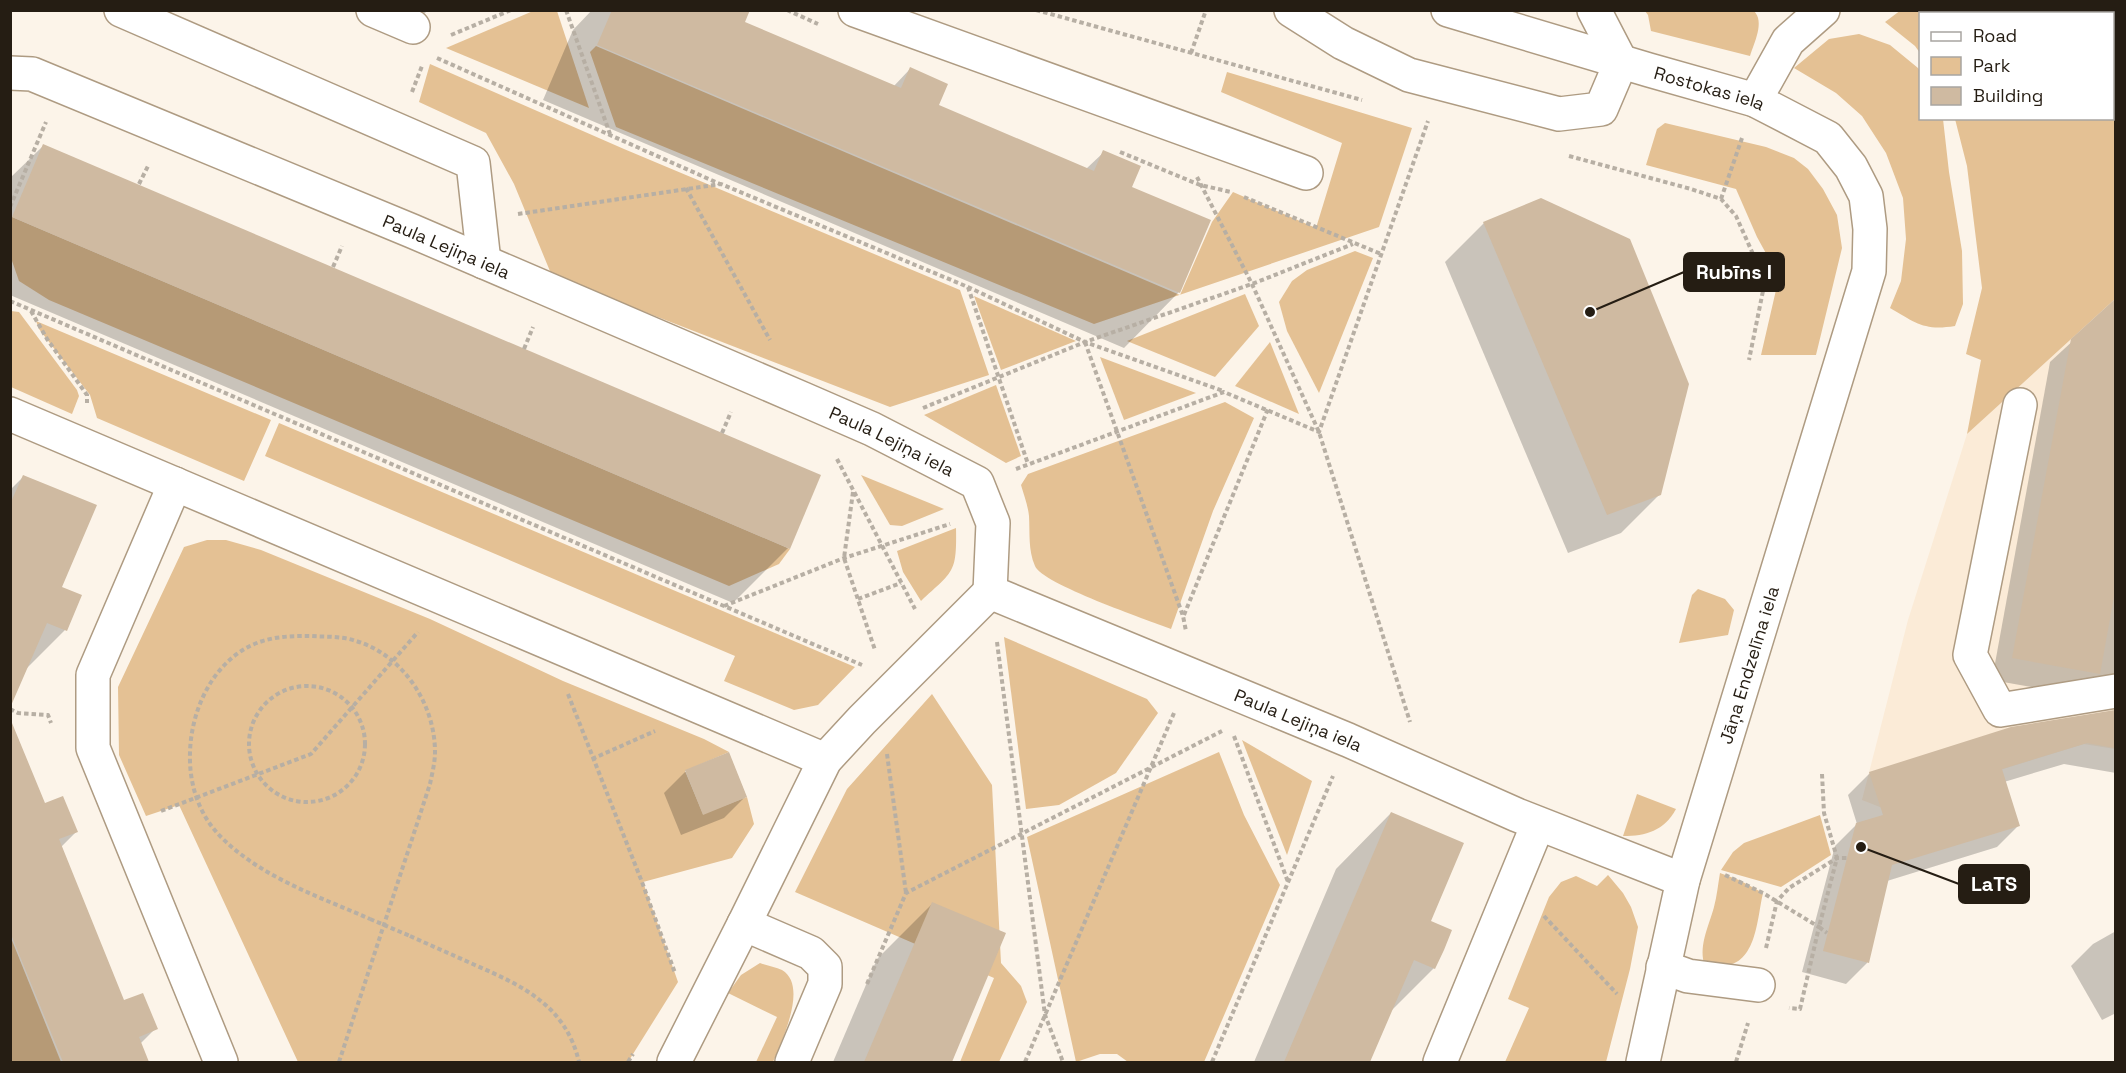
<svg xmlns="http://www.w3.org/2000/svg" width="2126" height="1073" font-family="'Space Grotesk',sans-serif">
<rect width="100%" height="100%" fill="#fcf4e9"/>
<path fill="#fbebd7" d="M2115,299V749L2084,744L1880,807L1862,800L1908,620L1967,434Z"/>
<g fill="#e4c194">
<path d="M1901,10L2115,11V299L1967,434L1981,360L1966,354L1982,288L1967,166L1955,119L2112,118V14H1920V53L1915,46L1885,22Z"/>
<path d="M533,11H557L589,108L446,48Z"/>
<path d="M1645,11H1754C1765,22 1754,43 1750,56L1651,31L1648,15Z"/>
<path d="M1859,34L1890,45L1918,68L1920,71V118L1943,119L1949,172L1962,251L1963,304L1955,326C1924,331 1916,323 1890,308L1901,281L1906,239L1903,198L1886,153L1862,116L1836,93L1794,68L1829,39Z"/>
<path d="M596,46L1180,295L1212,222L1233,192L1316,228L1342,143L1221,92L1227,72L1412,128L1379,227L1094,324L616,127L590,52Z"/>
<path d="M430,64L624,149L960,290L989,375L890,407L552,276L514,184L486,133L419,102Z"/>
<path d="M1665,123L1766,147L1794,158L1808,169L1823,189L1837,215L1842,248L1816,355H1761L1779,277L1757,237L1736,189L1646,165L1657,129Z"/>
<path d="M12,217L790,549L779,564L729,586L49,300L19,281L11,258Z"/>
<path d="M1355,251L1373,258L1319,393L1287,331L1279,302L1292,281L1307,270Z"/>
<path d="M1245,294L1259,326L1215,377L1127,341Z"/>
<path d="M974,296L1076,341L1001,370Z"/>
<path d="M11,311L19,312L77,390L79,396L72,414L11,387Z"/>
<path d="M36,321L271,420L244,481L97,418L90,395L39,329Z"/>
<path d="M1270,342L1299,414L1235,386Z"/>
<path d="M1100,357L1196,393L1124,420Z"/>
<path d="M996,385L1021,456L1006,463L924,415Z"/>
<path d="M1225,402L1254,418L1213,511L1171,629C1148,620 1042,584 1035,566C1028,550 1030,533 1029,516C1028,506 1024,495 1021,485L1028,474Z"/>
<path d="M279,423L855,667L818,705L794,710L724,681L735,656L265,456Z"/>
<path d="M861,475L944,509L902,526L890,525Z"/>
<path d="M956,528C957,574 953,571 921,601L903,572L897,551Z"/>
<path d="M207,540H226L261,550L430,619L563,681L704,739L729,752L685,771L703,814L747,797L754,824L732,858L643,882L678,982L628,1062H298L179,805L146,816L119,755L118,687L184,547Z"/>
<path d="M1698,589L1725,599L1734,610L1728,635L1679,643L1692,595Z"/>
<path d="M1004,637L1147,699L1158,713L1116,773L1059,805L1026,809Z"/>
<path d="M932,694L992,785L1001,963L1021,986L1027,1002L999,1062H960L994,978L795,892L847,789Z"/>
<path d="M1242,740L1312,781L1287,855Z"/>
<path d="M1219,752L1244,815L1280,885L1204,1062H1128L1117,1054H1100L1076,1062L1027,837Z"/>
<path d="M1637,794L1676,809C1664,831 1646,836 1623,836Z"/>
<path d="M1820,815L1831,855L1781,887L1721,870L1733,852L1744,843Z"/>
<path d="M1720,873L1739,880L1763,893C1757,918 1757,964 1723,966C1717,967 1710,964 1704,963C1699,944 1709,926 1714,907C1717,896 1718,884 1720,873Z"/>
<path d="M1608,875L1623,893L1631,907L1638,927L1630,969L1606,1062H1505L1529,1008L1508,999L1549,897L1561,882L1576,876L1597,886Z"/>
<path d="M10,938H11L61,1062H11Z"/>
<path d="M760,963C767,966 776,967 782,970C809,986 781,1042 773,1062H756L777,1017L728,993L741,975Z"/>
</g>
<path fill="#d8a55f" d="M1926,11H2115V116L2112,115V14L1924,13Z"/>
<g fill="#0003">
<path d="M366,10H428L410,28Z"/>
<path d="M592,10H748L743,23L893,87L910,69L937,106L1086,169L1104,152L1130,188L1179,292L1124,348L543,100L573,30Z"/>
<path d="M43,146L788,548L733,603L10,295V178Z"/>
<path d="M1484,223L1660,494L1621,533L1568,553L1445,262Z"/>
<path d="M2116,301V702L1992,680L2050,362Z"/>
<path d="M23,477L60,588L65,630L25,670L10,703V490Z"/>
<path d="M2116,710V773L2064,764L2004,782L2018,826L1997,847L1887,881L1867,963L1846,984L1802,972L1835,846L1857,824L1848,795L1870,773L2113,712Z"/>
<path d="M10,727L44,805L76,832L61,847L123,1002L156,1028L140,1044L148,1062H10Z"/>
<path d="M729,754L746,796L724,818L681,835L664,793L685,772Z"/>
<path d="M1391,813L1429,922L1434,968L1390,1012L1369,1062H1254L1336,869Z"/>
<path d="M932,904L1005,934L950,1062H833L877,959Z"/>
<path d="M2116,931V1013L2102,1020L2071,966L2093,944Z"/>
</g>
<g fill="#cfbaa1">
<path d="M612,10H750L745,22L901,88L910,67L948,84L939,105L1094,171L1103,150L1141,166L1132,187L1211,220L1180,293L597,45Z"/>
<path d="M43,144L821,475L790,549L12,217Z"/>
<path d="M1541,198L1630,239L1689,384L1661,495L1607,515L1483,222Z"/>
<path d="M2115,299V591L2100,674L2012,658L2071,339Z"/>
<path d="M23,475L97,505L62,587L82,595L67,631L47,623L10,708V504Z"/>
<path d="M2115,710V748L2087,743L2002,769L2020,826L1892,865L1869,963L1823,951L1856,823L1883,815L1869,772L2011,727Z"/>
<path d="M10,723H12L45,803L63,796L78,832L59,839L124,1000L143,993L158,1029L139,1037L149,1062H63L10,932Z"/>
<path d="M729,752L747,797L703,815L685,770Z"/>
<path d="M1391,812L1464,843L1431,921L1452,930L1444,950L1435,969L1414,960L1370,1062H1284Z"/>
<path d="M932,902L1006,933L952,1062H864Z"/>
</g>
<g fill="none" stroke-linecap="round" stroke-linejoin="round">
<defs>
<g id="minor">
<path d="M121,10L473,163L484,262"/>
<path d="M373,10L413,27"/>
<path d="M855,10L1306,173"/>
<path d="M1291,10L1343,43L1409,75L1559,114L1601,109L1621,62"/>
<path id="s1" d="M1448,10L1649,70L1755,100L1828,138L1851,167L1866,196L1870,229L1869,271L1683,880L1643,1062"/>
<path d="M1594,10L1621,62"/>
<path id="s2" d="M10,73L32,74L412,231L803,399L872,429L977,483L993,523L990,592L1348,740L1517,815L1683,880"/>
<path d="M1755,100L1788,41L1823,10"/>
<path d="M2020,405L1970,655L2000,710L2116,691"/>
<path d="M10,414L825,760"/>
<path d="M175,484L93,675V748L221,1062"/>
<path d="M1663,967L1688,976L1758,985"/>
<path d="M674,1062L744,924"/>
<path d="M792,1062L825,984V967L811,953L744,924L825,760L862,720L990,592"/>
<path d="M1440,1062L1538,824"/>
</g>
</defs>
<use href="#minor" stroke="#ae9b82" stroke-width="36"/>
<g stroke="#b7afa4" stroke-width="4" stroke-dasharray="4.5 3" stroke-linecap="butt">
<path d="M566,10L610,134"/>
<path d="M787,10L818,24"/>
<path d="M1036,10L1362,100"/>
<path d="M451,35L511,10"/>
<path d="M1191,53L1206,10"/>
<path d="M437,58L720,184"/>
<path d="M412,92L422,66"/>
<path d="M1120,152L1200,185L1231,192"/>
<path d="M1569,156L1691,189L1721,199L1736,216L1765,281L1749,360"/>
<path d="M1197,177L1252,284L1319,432L1410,722"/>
<path d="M139,184L148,166"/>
<path d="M686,188L770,340"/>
<path d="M1244,197L1381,254"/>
<path d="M1721,199L1742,138"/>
<path d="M10,207L46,122"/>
<path d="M518,214L721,184L968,287L1085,342L1223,391"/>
<path d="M333,267L342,246"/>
<path d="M968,287L1028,464"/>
<path d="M10,301L862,665"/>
<path d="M31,311L47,339L87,395V403"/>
<path d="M1085,342L1183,616L1186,631"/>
<path d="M524,349L533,327"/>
<path d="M923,408L1085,342L1252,284L1353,244"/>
<path d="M722,433L731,412"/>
<path d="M837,459L915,609"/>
<path d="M1016,469L1224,392L1319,432L1428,121"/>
<path d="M853,492L844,558L875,650"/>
<path d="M858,599L901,583"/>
<path d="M724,606L844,558L950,524"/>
<path d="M1184,615L1268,409"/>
<path d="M997,642L1045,1015L1063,1062"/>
<circle cx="307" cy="744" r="58"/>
<path d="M568,694L642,882L675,973"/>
<path d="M10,709L18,713L48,715L51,723"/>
<path d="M1234,736L1288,882"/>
<path d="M887,754L906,893"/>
<path d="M592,759L655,731"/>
<path d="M1822,774L1824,813L1837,858L1819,927L1827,933"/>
<path d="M161,811L311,754L418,632"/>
<path d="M1725,875L1763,893L1819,927L1800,1009L1789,1008"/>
<path d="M1544,916L1617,994"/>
<path d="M410,936C432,946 453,955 475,965C523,986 566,1006 579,1062"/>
<path d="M1766,948L1777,901L1789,888L1837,858H1847"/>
<path d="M867,984L906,893L1222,731"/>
<path d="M339,1062L430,784C432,774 435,763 435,752C435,704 403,655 356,641C342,636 326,637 311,636C296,636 281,636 266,640C217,653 191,706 190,753C189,785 199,816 223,839C263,878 320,897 370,919"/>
<path d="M628,1062L633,1054"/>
<path d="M1025,1062L1174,713"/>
<path d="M1212,1062L1333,776"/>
<path d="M1736,1062L1748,1023"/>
</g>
<use href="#minor" stroke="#fff" stroke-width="33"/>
<path stroke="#b7afa4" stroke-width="4" stroke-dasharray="4.5 3" stroke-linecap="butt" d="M370,919L410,936"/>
</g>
<g text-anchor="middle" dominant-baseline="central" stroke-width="4.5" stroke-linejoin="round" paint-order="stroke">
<g font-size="18" fill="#251d13" stroke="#fff">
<text stroke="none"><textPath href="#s1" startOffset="273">Rostokas iela</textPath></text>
<text stroke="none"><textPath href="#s2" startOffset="471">Paula Lejiņa iela</textPath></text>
<text stroke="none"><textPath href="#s2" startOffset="957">Paula Lejiņa iela</textPath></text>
<text transform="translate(1749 665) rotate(-73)">Jāņa Endzelīna iela</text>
<text stroke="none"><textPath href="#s2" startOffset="1498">Paula Lejiņa iela</textPath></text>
</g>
</g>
<path fill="none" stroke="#251d13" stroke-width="2" d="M1590 312L1684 272M1861 847L1959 884"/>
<g fill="#251d13" stroke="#fff" stroke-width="2">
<circle cx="1590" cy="312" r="6"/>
<circle cx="1861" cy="847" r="6"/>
</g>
<g fill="#251d13" stroke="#251d13" stroke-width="2">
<rect x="1684" y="253" width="100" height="38" rx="6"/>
<rect x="1959" y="865" width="70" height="38" rx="6"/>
</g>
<g font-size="20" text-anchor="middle" font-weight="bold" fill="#fff">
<text x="1734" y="279">Rubīns I</text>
<text x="1994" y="891">LaTS</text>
</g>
<rect width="2126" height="1073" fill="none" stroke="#251d13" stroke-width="24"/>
<rect x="1919" y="12" width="195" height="108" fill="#ffffff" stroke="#a8a5a1" stroke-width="1.5"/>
<rect x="1931" y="32" width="30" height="9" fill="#ffffff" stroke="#a8a5a1" stroke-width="1.5"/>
<text x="1973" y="42" font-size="18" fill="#251d13">Road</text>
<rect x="1931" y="57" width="30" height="18" fill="#e4c194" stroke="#a8a5a1" stroke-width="1.5"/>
<text x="1973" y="72" font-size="18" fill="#251d13">Park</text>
<rect x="1931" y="87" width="30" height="18" fill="#cfbaa1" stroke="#a8a5a1" stroke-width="1.5"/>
<text x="1973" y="102" font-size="18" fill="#251d13">Building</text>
</svg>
